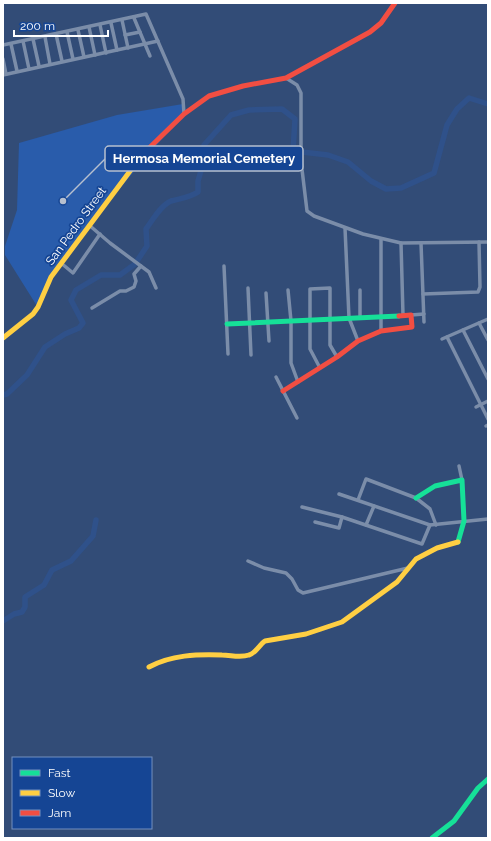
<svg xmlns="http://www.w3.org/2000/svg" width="491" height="841" font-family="Raleway,sans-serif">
<rect width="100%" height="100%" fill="#324c77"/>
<path fill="#295cab" d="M183,104L184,113L91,222L49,277L37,306L5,255V246L17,210L19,143L117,115Z"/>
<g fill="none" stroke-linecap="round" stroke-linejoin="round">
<g stroke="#2f518a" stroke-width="5.5">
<path d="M3,395L7,394L27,375L45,347L65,334L79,328L83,323L71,300L76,290L101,275H120L135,264L147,246L146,229C152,221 161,205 171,201C181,198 189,198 198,192V181L203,164L204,145L231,115L249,110L282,109L295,119L293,151L328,155L348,162L371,181L386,189L401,188L434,173L447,125L457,109L469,98L488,104"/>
<path d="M3,621L14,614L22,612L25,607V597L44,585L52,570L71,561L93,536L96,520"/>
</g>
<g stroke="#7b8da9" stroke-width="3.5">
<path d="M134,18L150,56"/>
<path d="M122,20L128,48"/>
<path d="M111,23L117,50"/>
<path d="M100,25L106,53"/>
<path d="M89,27L95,55"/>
<path d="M78,30L84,57"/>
<path d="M67,32L73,59"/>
<path d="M56,34L62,61"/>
<path d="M125,35L140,32"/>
<path d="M45,37L50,64"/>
<path d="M33,39L39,66"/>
<path d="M23,41L29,69"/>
<path d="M11,44L17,71"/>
<path d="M3,45L146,14L183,99L184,114"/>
<path d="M3,59L6,74"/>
<path d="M3,75L158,41"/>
<path d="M286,78L297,85L301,93V161L307,211L314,216L363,234L401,243L488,242"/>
<path d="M89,225L110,243L149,272L156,288"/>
<path d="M345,228L349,318L358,341"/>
<path d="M401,243L403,315"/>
<path d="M421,243L424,322"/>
<path d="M61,263L73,273L100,234"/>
<path d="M224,266L228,354"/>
<path d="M248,288L251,355"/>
<path d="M288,290L291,321V363L298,382"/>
<path d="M360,290V317"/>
<path d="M266,293L269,341"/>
<path d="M423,294L478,292L480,287L479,242"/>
<path d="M92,308L120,291H126L134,287L136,281L134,274L141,266"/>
<path d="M411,315L424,314"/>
<path d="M479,323L488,340"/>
<path d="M463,330L488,379"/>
<path d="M381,331V239"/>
<path d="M447,337L488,419"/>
<path d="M442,339L488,319"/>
<path d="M320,368L310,349V289L330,288V345L337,357"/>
<path d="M276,377L297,418"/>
<path d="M476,407L488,401"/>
<path d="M486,426L488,425"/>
<path d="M459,466L462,480"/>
<path d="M339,494L430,525"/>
<path d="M358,500L366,479L416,498L430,509L436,525"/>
<path d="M302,507L342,517L422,544L430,525L488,519"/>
<path d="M315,522L339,528L342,517"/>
<path d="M366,525L374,506"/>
<path d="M248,561L264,568L286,573L292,579L298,590L303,593L408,568"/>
</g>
<g stroke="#16e098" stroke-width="5">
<path d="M227,324L399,316"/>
<path d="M416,498L435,486L462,480L464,521L458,542"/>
<path d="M432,838L454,821L478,788L488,779"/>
</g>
<g stroke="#ffcf43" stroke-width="5">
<path d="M3,338L33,314L38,307L51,277L142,155"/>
<path d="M149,667C171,655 197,654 222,655C231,655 240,658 249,655C256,653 259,645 265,641L306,634L342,622L397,582L416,559L437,548L458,542"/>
</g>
<g stroke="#f24e42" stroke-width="5">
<path d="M142,155L184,114L209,96L243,86L286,78L370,32L381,23L395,3"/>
<path d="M283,391L337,357L358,341L381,331L412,327L411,315L399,316"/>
</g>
</g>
<g text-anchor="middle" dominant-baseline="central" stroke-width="3.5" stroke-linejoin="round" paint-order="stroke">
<g font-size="12" fill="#fff" stroke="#154594">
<text transform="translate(76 226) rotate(-54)">San Pedro Street</text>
</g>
</g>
<path fill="none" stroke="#b7c0cf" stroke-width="1.5" d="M63 201L105 159"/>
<circle fill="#b7c0cf" stroke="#154594" stroke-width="1.5" cx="63" cy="201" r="4"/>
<rect fill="#154594" stroke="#b7c0cf" stroke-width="1.5" x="105" y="146" width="198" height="25" rx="4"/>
<g font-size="13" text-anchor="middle" font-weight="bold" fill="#fff">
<text x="204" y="163">Hermosa Memorial Cemetery</text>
</g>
<rect width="491" height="841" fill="none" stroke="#ffffff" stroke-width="8"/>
<rect x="12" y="757" width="140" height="72" fill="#154594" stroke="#738fbf"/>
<rect x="20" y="770" width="20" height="6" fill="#16e098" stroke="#738fbf"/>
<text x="48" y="777" font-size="12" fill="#ffffff">Fast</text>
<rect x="20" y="790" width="20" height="6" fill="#ffcf43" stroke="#738fbf"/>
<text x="48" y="797" font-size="12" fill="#ffffff">Slow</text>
<rect x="20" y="810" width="20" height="6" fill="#f24e42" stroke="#738fbf"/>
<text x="48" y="817" font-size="12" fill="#ffffff">Jam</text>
<path d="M14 30v6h94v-6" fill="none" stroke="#ffffff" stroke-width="2"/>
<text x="20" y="30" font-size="12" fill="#ffffff" stroke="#154594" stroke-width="3" paint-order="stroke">200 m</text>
</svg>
